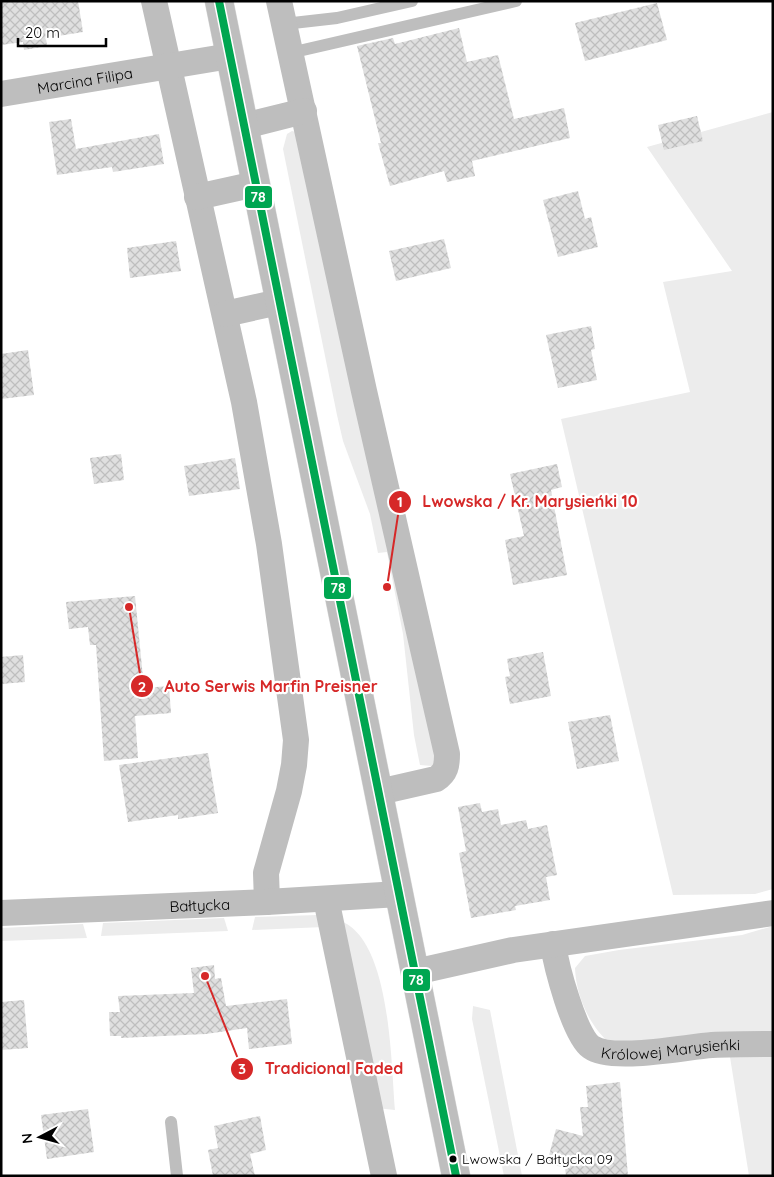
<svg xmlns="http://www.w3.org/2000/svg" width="774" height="1177" font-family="Quicksand,sans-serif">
<defs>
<pattern id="building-cross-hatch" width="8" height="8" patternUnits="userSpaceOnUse" patternTransform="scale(1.25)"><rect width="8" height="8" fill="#dfdfdf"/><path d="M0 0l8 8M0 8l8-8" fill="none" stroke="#bebebe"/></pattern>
</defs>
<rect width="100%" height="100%" fill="#fff"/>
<g fill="#ececec">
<path d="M773,112V889L755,894L673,895L561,419L690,392L663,282L732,271L647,147Z"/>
<path d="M292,131L296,132L436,757L432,766L420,765L414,735L403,634L387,552L378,553L370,514L343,441L337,415L283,149L287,134Z"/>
<path d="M317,915L324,927L252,930L255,917Z"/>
<path d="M224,918L228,931L101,936L103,923Z"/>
<path d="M343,922C391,944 391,1064 395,1110L376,1108Z"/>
<path d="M83,924L87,938L1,941V928Z"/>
<path d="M773,926V1037L612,1045C590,1028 576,996 575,968L585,956L619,950L742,935Z"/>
<path d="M473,1006L490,1010L522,1176H504L472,1019Z"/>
<path d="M773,1056V1176H749L730,1057Z"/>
</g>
<g fill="url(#building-cross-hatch)">
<path d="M1,1H78L83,32L46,38L47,46L24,50L23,42L1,45Z"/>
<path d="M657,3L667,40L585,61L575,23Z"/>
<path d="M459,28L467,62L498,55L514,119L564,108L570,138L472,161L475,176L447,182L444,171L390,186L378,143H381L357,46L393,38L395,44Z"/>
<path d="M697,116L703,141L664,150L658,125Z"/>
<path d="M71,119L76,149L159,134L164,164L113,172L112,167L57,175L49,122Z"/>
<path d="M578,191L585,219L591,217L598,247L558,257L543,200Z"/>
<path d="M444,239L451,268L396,281L389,251Z"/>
<path d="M176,241L181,271L130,278L127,248Z"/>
<path d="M591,326L595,349L591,350L597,380L558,388L546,335Z"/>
<path d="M28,350L34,395L1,399V354Z"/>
<path d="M121,454L124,480L94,484L90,458Z"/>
<path d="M235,458L240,489L189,496L184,466Z"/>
<path d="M557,464L562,487L551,490L567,575L513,585L505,540L524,536L510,474Z"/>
<path d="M135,596L144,688L169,686L171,713L135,716L138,758L104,761L96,645H90L88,627L69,629L66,602Z"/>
<path d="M543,652L551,696L510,704L505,677L510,676L507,659Z"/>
<path d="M23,655L25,682L1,684V657Z"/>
<path d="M610,715L619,761L577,769L568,722Z"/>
<path d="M208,753L218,813L178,819V815L128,822L119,765Z"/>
<path d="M480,803L482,812L498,809L501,825L526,820L528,829L547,825L557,875L546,877L550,900L515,906L516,910L471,918L459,853L466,851L458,807Z"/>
<path d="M214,965L215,979L221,978L226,1006L287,999L292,1044L249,1049L247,1028L206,1034L121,1038V1036H110L109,1012H120L118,996L194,993L191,968Z"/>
<path d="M24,1000L28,1048L1,1050V1002Z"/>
<path d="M620,1082L628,1176H566L565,1168L547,1163L556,1129L583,1136L580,1107H588L586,1086Z"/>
<path d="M88,1109L94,1152L47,1159L41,1115Z"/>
<path d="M260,1116L266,1150L250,1154L255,1176H213L208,1150L218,1148L214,1126Z"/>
</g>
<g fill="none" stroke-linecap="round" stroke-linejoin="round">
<defs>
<path id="primary" d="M219,1L456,1176"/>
</defs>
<use href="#primary" stroke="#dbdbdb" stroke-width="29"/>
<g stroke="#bebebe" stroke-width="12">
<path d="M284,24L337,18L412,1"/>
<path d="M290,53L516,1"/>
<path d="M171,1122L177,1176"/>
</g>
<g stroke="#bebebe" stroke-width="26">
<path d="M154,1L244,402L269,544L292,711L296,740L294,765L289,791L266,873L267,902"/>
<path d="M279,1L364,391L447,754C447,765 446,773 436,779L379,792"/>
<path id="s1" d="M1,94L230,56"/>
<path d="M244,126L304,111"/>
<path d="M197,197L256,184"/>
<path d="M225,314L279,302"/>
<path d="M326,899L384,1176"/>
<path id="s2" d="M1,913L267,902L399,894"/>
<path id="s3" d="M553,944C556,965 574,1035 591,1047C612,1062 684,1047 712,1045C732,1044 752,1044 773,1044"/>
<path d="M415,972L513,950L773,913"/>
</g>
<use href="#primary" stroke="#bebebe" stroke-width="28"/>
<defs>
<path id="bus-1" d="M219,1L456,1176"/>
</defs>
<use href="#bus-1" stroke="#fff" stroke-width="11"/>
<use href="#bus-1" stroke="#00a651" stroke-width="8"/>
</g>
<circle fill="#000" stroke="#fff" stroke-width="2" cx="453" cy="1159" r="4.5"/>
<g text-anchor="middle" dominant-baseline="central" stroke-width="4.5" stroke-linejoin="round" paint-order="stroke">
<g font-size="14" fill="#000" stroke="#fff" text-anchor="start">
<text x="462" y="1159">Lwowska / Bałtycka 09</text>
</g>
<g font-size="15" fill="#000" stroke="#fff">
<text stroke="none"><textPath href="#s1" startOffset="85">Marcina Filipa</textPath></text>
<text stroke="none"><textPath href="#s2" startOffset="199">Bałtycka</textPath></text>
<text stroke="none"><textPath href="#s3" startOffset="192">Królowej Marysieńki</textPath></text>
</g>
</g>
<path fill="none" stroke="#d62828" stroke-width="2" d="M387 587L400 502M129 607L142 686M205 976L242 1069"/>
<g fill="#d62828" stroke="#fff" stroke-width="2">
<circle cx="387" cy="587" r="5"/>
<circle cx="129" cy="607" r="5"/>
<circle cx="205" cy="976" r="5"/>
<circle cx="400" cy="502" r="12"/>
<circle cx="142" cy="686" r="12"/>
<circle cx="242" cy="1069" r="12"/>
</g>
<g font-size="15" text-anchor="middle" font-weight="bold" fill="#fff">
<text x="400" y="507">1</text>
<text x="142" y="692">2</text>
<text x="242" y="1074">3</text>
</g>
<g font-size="16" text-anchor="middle" font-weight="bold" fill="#d62828" stroke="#fff" stroke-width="4.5" stroke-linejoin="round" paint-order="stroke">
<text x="530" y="507">Lwowska / Kr. Marysieńki 10</text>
<text x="271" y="692">Auto Serwis Marfin Preisner</text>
<text x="334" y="1074">Tradicional Faded</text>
</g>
<g stroke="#fff" stroke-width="2">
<rect x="244" y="185" width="29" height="24" rx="5" fill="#00a651"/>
<rect x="323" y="576" width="29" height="24" rx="5" fill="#00a651"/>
<rect x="402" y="968" width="29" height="24" rx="5" fill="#00a651"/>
</g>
<g font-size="14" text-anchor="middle" font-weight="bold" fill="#fff">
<text x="258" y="202">78</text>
<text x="338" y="593">78</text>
<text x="416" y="985">78</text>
</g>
<rect width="774" height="1177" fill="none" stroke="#000000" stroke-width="5"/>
<g transform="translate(40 1137) rotate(264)" stroke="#ffffff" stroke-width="4" paint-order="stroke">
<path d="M0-4L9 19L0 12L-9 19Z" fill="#000000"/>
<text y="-8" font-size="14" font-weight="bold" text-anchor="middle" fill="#000000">N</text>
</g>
<path d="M18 38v8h88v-8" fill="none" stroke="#000000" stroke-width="2.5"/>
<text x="25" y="38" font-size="15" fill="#000000" stroke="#ffffff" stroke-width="4" paint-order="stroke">20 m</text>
</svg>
